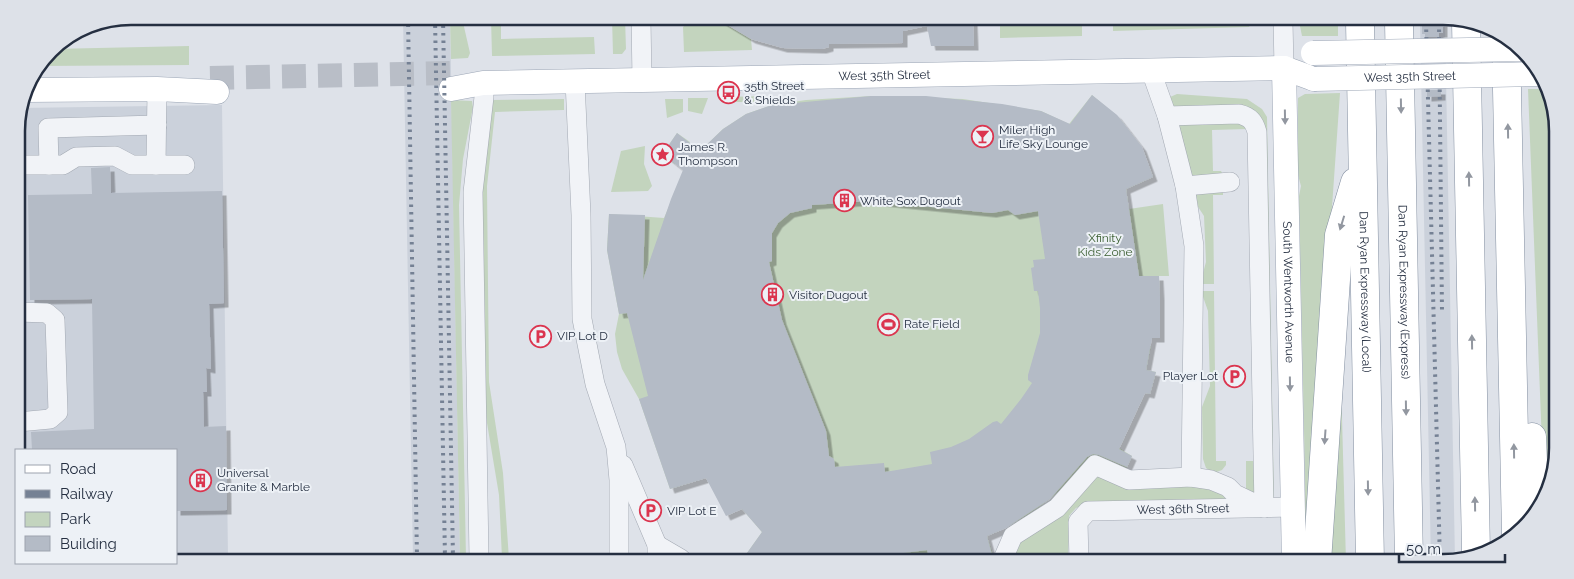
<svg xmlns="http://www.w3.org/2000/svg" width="1574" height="579" font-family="Raleway,sans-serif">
<defs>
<filter id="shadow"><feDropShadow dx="4.5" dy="4.5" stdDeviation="0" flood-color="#0004"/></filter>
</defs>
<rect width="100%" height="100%" fill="#dee2e9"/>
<g fill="#cbd1db">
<path d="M403,17L450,18L460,558H413Z"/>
<path d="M1420,22H1445L1455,561L1450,563L1431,562Z"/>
<path d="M222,105L228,557H176V450H22L17,123L20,108Z"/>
</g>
<g fill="#c3d4be">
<path d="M450,18H462L470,53L468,58L451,59Z"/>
<path d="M491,18H501V39L594,37L595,54L492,56Z"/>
<path d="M612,18H625L626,49L622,54H613Z"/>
<path d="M692,19H721L720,21L751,39L752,50L684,52L683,27Z"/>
<path d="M1000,20H1082V36L1000,38Z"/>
<path d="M1253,21L1249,27L1113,31V22Z"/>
<path d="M1299,21L1338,22V36H1302Z"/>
<path d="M189,46V65L39,66L52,49Z"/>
<path d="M1528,89H1545L1557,116L1552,485L1544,495Z"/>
<path d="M1340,93L1309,535H1304L1305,477L1299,196L1301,186L1298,175V98L1305,94Z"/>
<path d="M1177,94L1247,99L1262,109L1267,117L1274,501L1271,499L1261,124L1176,109L1170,101V97Z"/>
<path d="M1092,95C1125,122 1138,137 1153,177L1126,189L1129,209L1163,204L1169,276H1159L1160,338H1137L1136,344L1151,346L1146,370L1156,372L1150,394L1130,389L1129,392L1142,398L1119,448L1132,456L1126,469L1093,455C1065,491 1030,518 987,536L994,558L987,561L742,560L762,532L742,509L724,472L670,489L639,399L622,369L617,352L615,334L619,314L607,250L609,214L664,218L687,165L679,158L675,164L664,155V152L677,133L690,142L687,147L697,154L723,129L746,114L772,105L806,100L871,96L963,99L1041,111L1069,124Z"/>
<path d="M767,96V102H728V97Z"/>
<path d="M688,98H708L702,114L688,111Z"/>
<path d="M564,99V110L495,112L487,186L489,382L503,473L509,559L502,558L499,495L484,405L478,192L492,100Z"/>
<path d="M665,99H683V112L667,118Z"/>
<path d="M451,100L472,101L473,107L463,159L459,205L466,558H460Z"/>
<path d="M1236,119L1251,129L1256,494L1246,489V461H1254L1248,129L1212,130L1213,171H1221L1222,173L1217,177L1193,176L1189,172L1179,126L1180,122Z"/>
<path d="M645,146L644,164L652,186L648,191L611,192L621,151Z"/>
<path d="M1223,191V195H1213L1214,284H1200L1206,262L1204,216L1193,199L1194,194Z"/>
<path d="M1201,291H1214L1216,461H1226V465L1222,470L1214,473L1206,468L1203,459L1202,407L1210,386L1208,311Z"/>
<path d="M1341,382L1346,562H1323Z"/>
<path d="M1098,469L1205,486L1226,497L1227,501L1085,505L1076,508L1069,516L1068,561H1007L1014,546Z"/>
</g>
<g fill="#b4bbc6" fill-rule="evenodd" filter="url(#shadow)">
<path d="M718,19L973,20L974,46H931L927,26L903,31V43L829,44V47L822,49L783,48L751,39Z"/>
<path d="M1422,22H1443V33H1439V37H1425V34H1422Z"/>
<path d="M1427,90H1441V96L1427,97Z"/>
<path d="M1092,95L1117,115L1142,147L1153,177L1126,189L1139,276H1159L1160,296V338H1152L1146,370L1156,372L1150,394L1145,393L1119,449L1132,456L1127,467L1099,455L1093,454L1087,457L1050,499L1006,528L987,536L992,555L991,559L987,561L930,560L927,550L871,557V560H742L762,532L742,509L726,516L706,478L670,489L639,399L648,396L627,313L619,314L607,250L609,214L645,215L643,280L671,199L683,170L664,155V152L677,133L700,151L723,129L746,114L772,105L871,96H926L1002,104L1041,111L1070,124ZM871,201L992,213L1008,210L1015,215L1038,211L1045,259L1033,260L1034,267L1031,268L1034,291H1038L1040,308V333L1028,375V380L1032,383L1021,399L1001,424L997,421L993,422L969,439L951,447L930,452L932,464L885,472L884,463L835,467L834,459L829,456L826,431L782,320L769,262L772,261V233L778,223L790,213L812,208V205Z"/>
<path d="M110,167L111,193L222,191L224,303L209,304L211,369L206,368L207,392H203L204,427L226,426L227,510L176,511V450H32L31,432L94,429L92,299L30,300L28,195L92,194L91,168Z"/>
</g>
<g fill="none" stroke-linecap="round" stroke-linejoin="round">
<path stroke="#b9bec7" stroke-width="24" stroke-dasharray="24 12" stroke-linecap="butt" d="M210,78L451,73"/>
<defs>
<g id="minor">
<path d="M641,19L642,80"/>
<path d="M1283,21L1284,68"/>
<path d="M1151,71L1167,116L1185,186L1194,246L1191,477"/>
<path d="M575,81L581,215L582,319L595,384L616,447L619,480V559"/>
<path d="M17,165H63L76,157L115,156L132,165H185"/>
<path d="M49,165L48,128L157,125"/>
<path d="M156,165L157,89"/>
<path d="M1185,186L1230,182"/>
<path d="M18,312L47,313L55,320L58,412L50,419L18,422"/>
<path d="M623,465L657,545V559"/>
<path d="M657,545L681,559"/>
<path d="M479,558L473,192L484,97L483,83"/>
<path d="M1002,561L1013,536L1057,508L1095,465L1129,480L1191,477L1211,480L1228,487L1235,494L1264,508L1257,132C1254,121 1250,117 1239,114L1167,116"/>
<path id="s1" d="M1079,561L1078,522L1088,511L1292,507"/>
</g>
<g id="major">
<path id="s2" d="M1284,68L1294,562"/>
<path id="s3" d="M451,89L483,83L1284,68L1314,79"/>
<path d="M25,90L157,89L217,92"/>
</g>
<g id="highway">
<path id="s4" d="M1360,22L1370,562"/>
<path id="s5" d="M1399,22L1409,562"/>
<path d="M1466,22L1476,553"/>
<path d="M1506,40L1516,535"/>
<path d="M1532,437L1535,508"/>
<path d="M1317,562L1339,235L1355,182"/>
</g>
</defs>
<use href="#minor" stroke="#a3a9b3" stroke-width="20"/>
<use href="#major" stroke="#9ca6b6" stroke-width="25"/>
<use href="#highway" stroke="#838fa1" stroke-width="29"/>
<use href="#minor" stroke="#f1f3f7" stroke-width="19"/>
<use href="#major" stroke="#fff" stroke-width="24"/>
<use href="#highway" stroke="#fff" stroke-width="28"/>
<g stroke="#758194" stroke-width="4" stroke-dasharray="2.5 5" stroke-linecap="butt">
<path d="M408,17L417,558"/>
<path d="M435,18L445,558"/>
<path d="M443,18L453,558"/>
<path d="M1426,22L1440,562"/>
<path d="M1439,22L1442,313"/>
</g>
<defs>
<g id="major-bridge">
<path d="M1313,53L1520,49"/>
<path id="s6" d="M1314,79L1538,74"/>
</g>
</defs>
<use href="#major-bridge" stroke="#9ca6b6" stroke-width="25" stroke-linecap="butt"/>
<use href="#major-bridge" stroke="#fff" stroke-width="24"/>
</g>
<defs><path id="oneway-solid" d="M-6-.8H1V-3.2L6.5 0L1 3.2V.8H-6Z" transform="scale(1.25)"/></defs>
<g fill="#9297a0">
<use href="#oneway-solid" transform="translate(1401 106) rotate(89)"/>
<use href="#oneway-solid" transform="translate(1285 117) rotate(89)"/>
<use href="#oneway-solid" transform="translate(1508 131) rotate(-91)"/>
<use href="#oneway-solid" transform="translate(1469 179) rotate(-91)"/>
<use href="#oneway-solid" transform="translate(1342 223) rotate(107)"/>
<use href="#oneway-solid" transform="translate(1472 342) rotate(-91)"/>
<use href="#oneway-solid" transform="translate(1290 384) rotate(89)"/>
<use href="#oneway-solid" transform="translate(1406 408) rotate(89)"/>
<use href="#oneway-solid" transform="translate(1325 437) rotate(94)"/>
<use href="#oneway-solid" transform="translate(1514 451) rotate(-91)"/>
<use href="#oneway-solid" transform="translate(1368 488) rotate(89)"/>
<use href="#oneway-solid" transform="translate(1475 504) rotate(-91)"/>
</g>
<defs>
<symbol id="bus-ring" viewBox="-11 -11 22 22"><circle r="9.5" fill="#edf1f6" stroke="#db354f" stroke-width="1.5"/><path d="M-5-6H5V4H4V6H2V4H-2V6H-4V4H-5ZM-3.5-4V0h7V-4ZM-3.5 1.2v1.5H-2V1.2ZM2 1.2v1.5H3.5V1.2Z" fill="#db354f"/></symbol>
<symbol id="bar-ring" viewBox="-11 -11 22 22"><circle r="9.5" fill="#edf1f6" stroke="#db354f" stroke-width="1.5"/><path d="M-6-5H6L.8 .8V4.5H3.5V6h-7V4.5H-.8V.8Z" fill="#db354f"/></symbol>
<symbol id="sight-ring" viewBox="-11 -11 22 22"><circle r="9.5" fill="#edf1f6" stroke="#db354f" stroke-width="1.5"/><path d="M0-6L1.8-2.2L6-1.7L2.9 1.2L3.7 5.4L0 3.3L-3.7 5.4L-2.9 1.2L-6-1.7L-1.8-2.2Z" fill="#db354f"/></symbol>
<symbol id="building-ring" viewBox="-11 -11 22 22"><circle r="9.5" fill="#edf1f6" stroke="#db354f" stroke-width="1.5"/><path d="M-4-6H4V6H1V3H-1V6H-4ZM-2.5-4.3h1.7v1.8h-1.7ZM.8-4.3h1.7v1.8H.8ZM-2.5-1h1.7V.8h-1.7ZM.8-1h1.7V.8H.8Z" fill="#db354f"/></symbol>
<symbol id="stadium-ring" viewBox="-11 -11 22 22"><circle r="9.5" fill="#edf1f6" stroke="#db354f" stroke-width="1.5"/><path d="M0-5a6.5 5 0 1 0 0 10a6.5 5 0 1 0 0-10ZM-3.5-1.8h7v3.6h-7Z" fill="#db354f"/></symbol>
<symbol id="parking-ring" viewBox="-11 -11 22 22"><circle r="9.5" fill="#edf1f6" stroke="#db354f" stroke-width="1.5"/><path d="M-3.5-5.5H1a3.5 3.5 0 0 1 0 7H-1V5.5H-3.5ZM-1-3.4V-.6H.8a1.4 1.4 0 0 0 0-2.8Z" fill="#db354f"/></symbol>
</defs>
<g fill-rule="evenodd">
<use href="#bus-ring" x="716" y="80" width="25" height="25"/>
<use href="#bar-ring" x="970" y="124" width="25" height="25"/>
<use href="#sight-ring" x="650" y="142" width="25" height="25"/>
<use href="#building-ring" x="832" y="188" width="25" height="25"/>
<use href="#building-ring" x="760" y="282" width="25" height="25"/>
<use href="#stadium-ring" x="876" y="312" width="25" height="25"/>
<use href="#parking-ring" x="528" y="324" width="25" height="25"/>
<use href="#parking-ring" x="1222" y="364" width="25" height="25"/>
<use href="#building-ring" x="188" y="468" width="25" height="25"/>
<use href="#parking-ring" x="638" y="498" width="25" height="25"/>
</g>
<g text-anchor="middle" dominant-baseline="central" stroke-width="4" stroke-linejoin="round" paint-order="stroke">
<g font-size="12" fill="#252f41" stroke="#edf1f6">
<text stroke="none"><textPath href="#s3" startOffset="434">West 35th Street</textPath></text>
<text stroke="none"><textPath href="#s6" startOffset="96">West 35th Street</textPath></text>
<text stroke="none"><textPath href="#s2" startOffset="224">South Wentworth Avenue</textPath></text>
<text stroke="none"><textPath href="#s4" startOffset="270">Dan Ryan Expressway (Local)</textPath></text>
<text stroke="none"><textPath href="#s5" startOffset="270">Dan Ryan Expressway (Express)</textPath></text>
<text stroke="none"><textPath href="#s1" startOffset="149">West 36th Street</textPath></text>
</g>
<g font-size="12" fill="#252f41" stroke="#edf1f6" text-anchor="start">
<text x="744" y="86">35th Street<tspan x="744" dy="14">&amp; Shields</tspan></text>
<text x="999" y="130">Miler High<tspan x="999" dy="14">Life Sky Lounge</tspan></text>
<text x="678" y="147">James R.<tspan x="678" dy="14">Thompson</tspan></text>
<text x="860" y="201">White Sox Dugout</text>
<text x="789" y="295">Visitor Dugout</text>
<text x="904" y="324">Rate Field</text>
<text x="557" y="336">VIP Lot D</text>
<text x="1218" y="376" text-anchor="end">Player Lot</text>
<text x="217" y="473">Universal<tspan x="217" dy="14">Granite &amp; Marble</tspan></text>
<text x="667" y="511">VIP Lot E</text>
</g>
<g font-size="12" fill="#3a5e31" stroke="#edf1f6">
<text x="1105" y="238">Xfinity<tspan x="1105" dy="14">Kids Zone</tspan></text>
</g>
</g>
<path d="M0 0H1574V579H0ZM131 25H1443A106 106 0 0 1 1549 131V448A106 106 0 0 1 1443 554H131A106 106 0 0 1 25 448V131A106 106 0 0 1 131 25Z" fill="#dde1e8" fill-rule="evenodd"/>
<path fill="none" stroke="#252f41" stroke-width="2.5" d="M131 25H1443A106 106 0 0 1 1549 131V448A106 106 0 0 1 1443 554H131A106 106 0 0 1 25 448V131A106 106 0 0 1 131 25Z"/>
<rect x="15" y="449" width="162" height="115" fill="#edf1f6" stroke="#9da3ae"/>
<rect x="25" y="465" width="25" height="8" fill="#ffffff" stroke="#9da3ae"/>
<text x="60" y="474" font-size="15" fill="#252f41">Road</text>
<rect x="25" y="490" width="25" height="8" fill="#758194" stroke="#9da3ae"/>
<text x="60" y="499" font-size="15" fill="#252f41">Railway</text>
<rect x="25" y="512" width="25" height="15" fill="#c3d4be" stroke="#9da3ae"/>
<text x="60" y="524" font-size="15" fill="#252f41">Park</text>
<rect x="25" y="536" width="25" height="15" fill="#b4bbc6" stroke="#9da3ae"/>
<text x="60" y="549" font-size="15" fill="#252f41">Building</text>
<path d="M1399 554v8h106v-8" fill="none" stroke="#252f41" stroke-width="2.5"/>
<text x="1406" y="554" font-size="15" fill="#252f41" stroke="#edf1f6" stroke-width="4" paint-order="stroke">50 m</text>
</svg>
